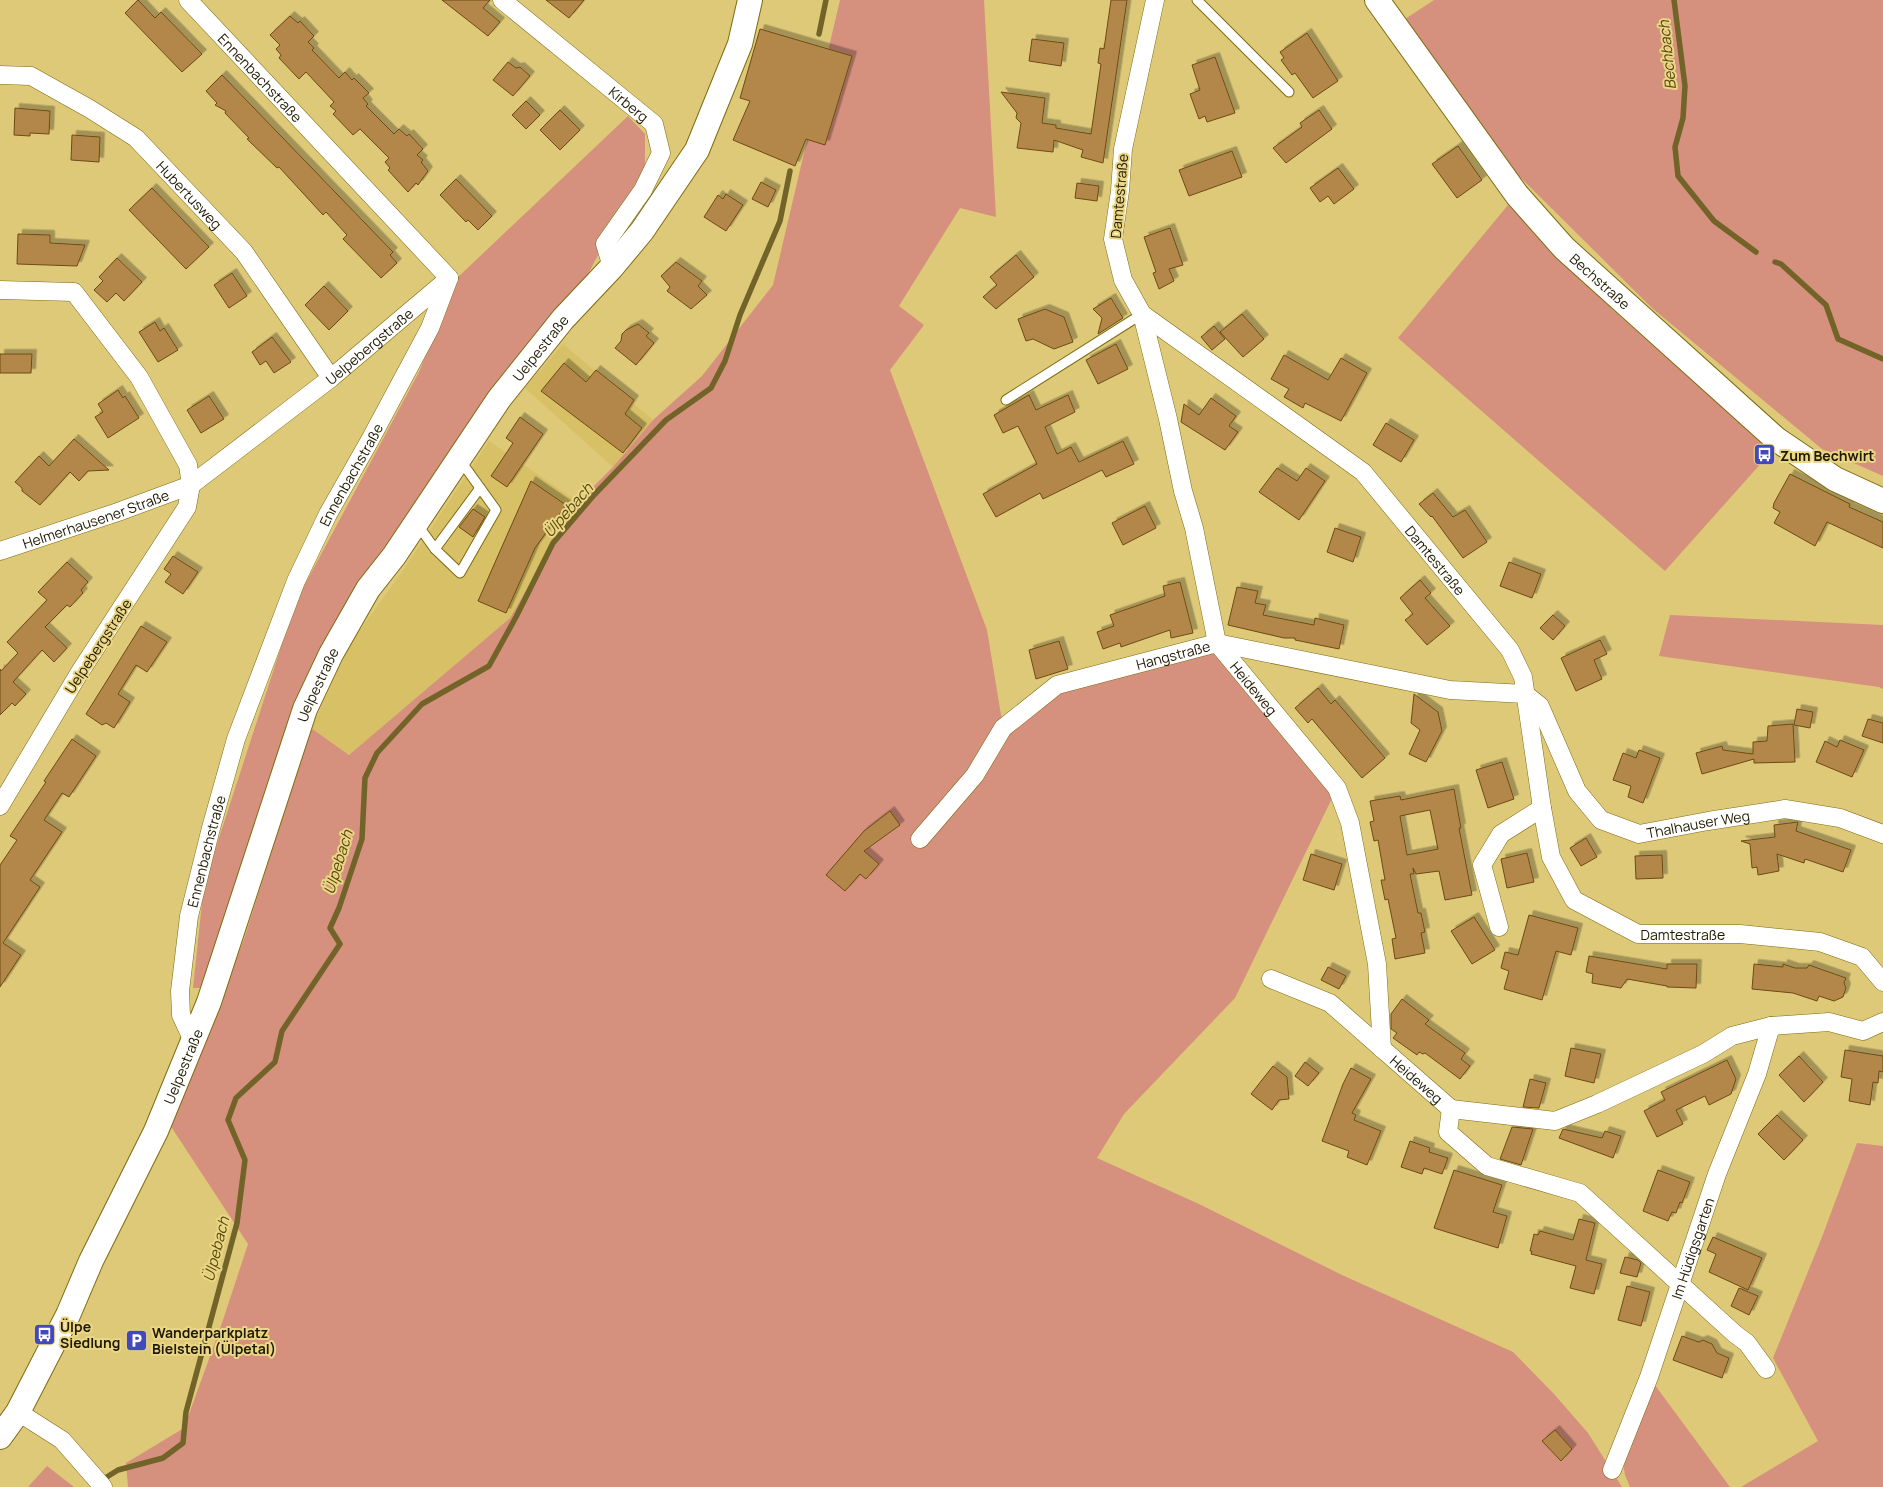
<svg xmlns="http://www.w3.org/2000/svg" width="1883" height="1487" font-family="Manrope,sans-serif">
<defs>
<filter id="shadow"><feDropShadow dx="4.5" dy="-4.5" stdDeviation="0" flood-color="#0004"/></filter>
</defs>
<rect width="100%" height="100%" fill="#dec978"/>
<g fill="#d7c066">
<path d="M563,344L653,420L613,467L525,388Z"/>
<path d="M489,441L578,502L510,618L349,755L311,728L351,643L404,569Z"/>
</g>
<g fill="#d6907e">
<path d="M840,0H984L996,217L960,208L899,306L924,325L890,370L987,630L1003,727L1057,685L1217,643L1337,788L1235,998L1124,1114L1097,1158L1199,1204L1342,1275L1513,1352L1554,1394L1588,1433L1622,1487H128L126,1463L184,1428L222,1323L248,1244L170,1125L244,939L311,728L349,755L510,618L578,502L613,467L653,420L702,376L773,285Z"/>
<path d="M1434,0H1883V476L1822,449L1652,308L1509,166L1405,19Z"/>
<path d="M628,116L645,134V167L588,274L522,351L353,598L206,988H193L204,884L296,601L419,372L456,279Z"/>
<path d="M1508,205L1614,311L1772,451L1665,571L1398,338Z"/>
<path d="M1670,615L1883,625V689L1879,687L1659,656Z"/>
<path d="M1857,1143L1883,1146V1487H1741L1818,1441L1773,1358L1822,1237Z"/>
<path d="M1649,1377L1730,1487H1630L1625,1475L1622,1458Z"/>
<path d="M47,1466L74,1487H28Z"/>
</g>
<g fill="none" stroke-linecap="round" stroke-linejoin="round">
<g stroke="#726328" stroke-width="5.5">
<path d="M1674,0L1685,86L1683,118L1675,147L1678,176L1714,221L1756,252"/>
<path d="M819,34L826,0"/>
<path d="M1775,262L1781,264L1826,305L1838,339L1883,359"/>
<path d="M102,1480L118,1470L163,1458L183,1443L186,1412L237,1223L245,1160L228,1120L236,1098L275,1062L282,1031L340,944L330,928L339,908L362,839L365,778L377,753L422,704L489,666L516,617L553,543L594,495L666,420L711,388L725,361L740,315L780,221L790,171"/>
</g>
</g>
<g fill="#b28748" stroke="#6d4b13" fill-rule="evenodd" filter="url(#shadow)">
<path d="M138,0L155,18L161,12L202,54L182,72L125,13Z"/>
<path d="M442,0H490L483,8L500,22L488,36Z"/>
<path d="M546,0H584L569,18Z"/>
<path d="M1111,0H1127L1103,163L1081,157L1083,150L1054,140L1053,152L1017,148L1021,123L1016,118L1017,113L1001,92L1045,98L1042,123L1056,125V128L1091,134L1101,64L1098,63L1100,48L1104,49Z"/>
<path d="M290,16L298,23L300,21L314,36L308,42L314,48L312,50L339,78L345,72L352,80L354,78L369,93L363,98L368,104L366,106L394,134L399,129L407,136L409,134L423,149L417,155L423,160L421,162L428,171L418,185L416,183L408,192L388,170L390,168L385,162L389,158L360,129L353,135L333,114L336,111L330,106L334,102L306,72L299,79L279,58L281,55L276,49L280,45L270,35Z"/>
<path d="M760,29L852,56L825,145L806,139L795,166L733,140L750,101L740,98Z"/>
<path d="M1307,33L1338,81L1313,98L1295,73L1292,75L1281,60L1284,58L1280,52Z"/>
<path d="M1032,39L1064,43L1061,66L1029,61Z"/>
<path d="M1215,57L1235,113L1207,122L1205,116L1199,119L1190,94L1200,90L1192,65Z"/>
<path d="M508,62L516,68L520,67L530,76L513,96L493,80Z"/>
<path d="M222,75L393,252L390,255L397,263L381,278L343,239L347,235L326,212L323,215L279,167L277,168L247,139L249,138L225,113L226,111L215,105L217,103L206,91Z"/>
<path d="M526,101L540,115L526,129L512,115Z"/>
<path d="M15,108L50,111L49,134L30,133V136L14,135Z"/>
<path d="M560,110L580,130L560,150L540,130Z"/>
<path d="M1319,110L1332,129L1286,163L1273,148L1302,127L1300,123Z"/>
<path d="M72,135L100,137L99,162L71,160Z"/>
<path d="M1458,146L1482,180L1457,198L1432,164Z"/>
<path d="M1232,151L1242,177L1189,196L1179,170Z"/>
<path d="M1338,168L1354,189L1334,204L1328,196L1320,202L1310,188Z"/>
<path d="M456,179L492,216L478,230L468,220L466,222L440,195Z"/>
<path d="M761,182L776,190L768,207L752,199Z"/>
<path d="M1077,183L1099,186L1097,201L1075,198Z"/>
<path d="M152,188L209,247L186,269L129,210Z"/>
<path d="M726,194L743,205L726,231L704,217L718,195L723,199Z"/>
<path d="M1170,228L1183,265L1169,269L1174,281L1159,289L1153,273L1156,272L1144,237Z"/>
<path d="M18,234L50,235V243L85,245L77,266L17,264Z"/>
<path d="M1016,255L1034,277L996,309L983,297L997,285L990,277Z"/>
<path d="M117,258L142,282L124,301L116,293L107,302L94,290L103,281L99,277Z"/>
<path d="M676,262L702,281L698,286L707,295L691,309L667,291L670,287L661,276Z"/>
<path d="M232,273L247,296L229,308L214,285Z"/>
<path d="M324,286L348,311L329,330L305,305Z"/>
<path d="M1111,298L1123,318L1098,334L1102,318L1093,309Z"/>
<path d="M1045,309L1064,317L1073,342L1054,349L1033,339L1026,341L1018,319Z"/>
<path d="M1242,314L1264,339L1243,357L1220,332Z"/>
<path d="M155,322L160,331L164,328L178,350L158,362L139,332Z"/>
<path d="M638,324L649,333L646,336L654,343L636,365L615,348L621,341L622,334L626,330Z"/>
<path d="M1214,326L1225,339L1212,350L1201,337Z"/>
<path d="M272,337L291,362L274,373L266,361L260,365L252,352Z"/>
<path d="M1116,344L1128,369L1098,384L1086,360Z"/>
<path d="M0,354H32L31,373H0Z"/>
<path d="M1284,355L1328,380L1341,358L1367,373L1341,421L1305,403L1303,408L1284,397L1289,389L1271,379Z"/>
<path d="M564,363L586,382L596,370L634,400L625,414L642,428L623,453L541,391Z"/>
<path d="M118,390L123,398L125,396L139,418L108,438L95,417L103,412L98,404Z"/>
<path d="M1029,395L1036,410L1068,395L1075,412L1045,427L1057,454L1071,447L1079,462L1123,441L1134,464L1106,477L1102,470L1043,499L1040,493L996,517L983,494L1037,464L1018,426L1003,433L994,415Z"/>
<path d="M209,396L224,419L201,433L187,410Z"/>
<path d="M1211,398L1236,416L1229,426L1238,432L1225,450L1181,422L1184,404L1199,415Z"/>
<path d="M520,417L543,434L507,487L491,476L513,443L506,438Z"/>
<path d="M1386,423L1414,440L1401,462L1373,445Z"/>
<path d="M74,439L109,470L88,471L79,481L70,472L40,505L22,491V488L15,482L39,456L49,466Z"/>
<path d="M1277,468L1297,481L1306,468L1325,481L1299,520L1259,492Z"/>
<path d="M1790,474L1850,504L1849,507L1883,522V548L1827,522L1815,546L1774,523L1780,512L1773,508L1774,503Z"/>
<path d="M531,481L566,505L535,548L506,613L478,601Z"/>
<path d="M1433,493L1453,517L1465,510L1487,542L1463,558L1432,516L1431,517L1419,504Z"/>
<path d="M1145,506L1156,528L1123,545L1112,523Z"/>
<path d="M473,509L485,517L473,537L459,527Z"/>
<path d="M1335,528L1361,537L1353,562L1327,552Z"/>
<path d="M173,556L198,572L183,594L165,582L171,574L164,569Z"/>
<path d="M67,562L88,582L81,590L83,593L70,607L67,605L45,627L67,648L54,662L42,650L13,682L26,694L15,706L12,703L0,715V669L1,671L18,653L7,642L47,600L38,592Z"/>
<path d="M1509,562L1541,574L1532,598L1500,586Z"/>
<path d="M1420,580L1431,593L1425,598L1450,626L1427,645L1405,620L1413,614L1400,598Z"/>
<path d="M1180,582L1193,633L1171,638L1170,630L1121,647L1120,643L1103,649L1097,632L1114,626L1110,615L1165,596L1163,586Z"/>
<path d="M1237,587L1258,591L1255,603L1266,605L1263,615L1314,625L1315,618L1344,625L1339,649L1295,640V638H1284L1228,625Z"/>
<path d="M1553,615L1565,626L1553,640L1540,628Z"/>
<path d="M141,626L167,642L147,672L136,665L118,694L130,702L114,728L106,723L102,725L86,714Z"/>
<path d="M1600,640L1607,654L1594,660L1602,679L1576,691L1561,658Z"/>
<path d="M1059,641L1068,669L1036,679L1029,650Z"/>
<path d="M1318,688L1331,704L1335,700L1385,758L1362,778L1312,719L1308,723L1295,708Z"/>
<path d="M1414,694L1438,712L1442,731L1426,762L1409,754L1420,730L1411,723Z"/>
<path d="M1797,709L1813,712L1810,728L1794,725Z"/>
<path d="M1868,719L1883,723V743L1862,736Z"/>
<path d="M1793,724L1795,762L1754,763V759L1702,774L1696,753L1722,746L1723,750L1753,754V742L1767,741L1768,726Z"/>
<path d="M72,739L96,756L69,797L62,793L44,820L62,832L30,880L40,887L3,943L21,955L0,987V865L17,840L10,836L46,782L44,781Z"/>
<path d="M1840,740L1864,750L1852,777L1816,762L1825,741L1837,747Z"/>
<path d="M1639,750L1660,758L1643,803L1628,797L1631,786L1613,780L1623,753L1636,758Z"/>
<path d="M1502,762L1514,799L1488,808L1476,770Z"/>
<path d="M1454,789L1461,828H1459L1472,895L1445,900L1439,871L1416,874L1413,868L1414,874H1410L1418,913H1421L1425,932L1421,933L1425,953L1395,959L1392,939L1396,938L1388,899L1385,900L1381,880H1385L1378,840L1374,841L1370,822L1374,821L1370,801L1400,796L1401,800ZM1430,810L1438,849L1407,855L1400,816Z"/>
<path d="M890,811L900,825L864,851L879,864L866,879L860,874L845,891L826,875L864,831Z"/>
<path d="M1798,822L1796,831L1851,850L1843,872L1805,859L1804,863L1777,854L1779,871L1758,875L1757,867L1752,868L1750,844L1741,841L1775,837L1774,825Z"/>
<path d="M1586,838L1597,857L1581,866L1570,848Z"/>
<path d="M1527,853L1534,882L1507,888L1501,859Z"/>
<path d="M1311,854L1342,864L1334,890L1303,880Z"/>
<path d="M1662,855L1663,878L1636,879L1635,856Z"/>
<path d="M1529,915L1578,928L1571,955L1556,951L1542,1000L1504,989L1509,971L1501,968L1505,952L1518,955Z"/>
<path d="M1474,917L1495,950L1472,964L1451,931Z"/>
<path d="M1589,956L1667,969V964H1697L1696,988L1667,987V986L1627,979L1621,988L1592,983L1593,974L1586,972Z"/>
<path d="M1754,964L1783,967V964L1795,968H1807L1809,965L1846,978L1844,983L1846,988L1843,997L1834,1001L1819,996L1817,1001L1793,993L1752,989Z"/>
<path d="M1328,967L1346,976L1339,989L1321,980Z"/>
<path d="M1402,999L1429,1020L1425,1024L1465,1053L1461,1059L1470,1066L1460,1079L1425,1053L1423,1054L1419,1052L1417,1055L1393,1038L1397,1033L1391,1029V1014Z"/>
<path d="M1571,1048L1601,1054L1594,1083L1565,1076Z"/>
<path d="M1845,1050L1883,1056V1072L1879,1071L1878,1083L1873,1082L1870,1105L1849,1101L1852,1079L1841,1077Z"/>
<path d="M1799,1056L1823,1082L1804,1102L1779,1075Z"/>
<path d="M1727,1060L1736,1079L1731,1094L1709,1105L1705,1096L1676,1110L1683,1124L1657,1137L1644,1111L1665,1100L1661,1092Z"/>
<path d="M1305,1062L1319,1073L1308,1086L1295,1076Z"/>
<path d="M1273,1066L1287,1077L1289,1099L1279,1100L1272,1110L1251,1094Z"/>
<path d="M1351,1068L1371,1079L1352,1113L1356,1115L1354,1120L1381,1131L1367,1165L1347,1157L1349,1151L1322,1141L1343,1084Z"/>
<path d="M1530,1079L1546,1083L1539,1108L1523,1107Z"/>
<path d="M1777,1115L1803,1140L1784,1160L1758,1134Z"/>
<path d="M1512,1127L1533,1129L1521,1165L1500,1159Z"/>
<path d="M1563,1129L1602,1138L1605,1131L1621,1136L1613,1158L1559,1138Z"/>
<path d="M1410,1141L1430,1148L1429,1152L1448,1158L1442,1174L1424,1168L1422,1174L1401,1167Z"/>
<path d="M1454,1170L1502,1185L1493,1212L1507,1216L1498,1248L1434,1228Z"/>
<path d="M1658,1170L1690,1182L1682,1203L1680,1202L1676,1213L1672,1212L1668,1221L1643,1211Z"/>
<path d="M1579,1219L1595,1223L1586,1260L1602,1264L1594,1294L1570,1288L1576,1266L1531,1254L1532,1251H1530L1534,1234L1538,1235L1540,1231L1573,1240Z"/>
<path d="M1713,1237L1762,1258L1748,1290L1709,1272L1716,1254L1707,1250Z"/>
<path d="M1625,1257L1638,1260L1641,1263L1637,1277L1620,1273Z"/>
<path d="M1627,1286L1650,1292L1641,1326L1618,1320Z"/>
<path d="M1739,1288L1758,1296L1749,1315L1731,1306Z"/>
<path d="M1682,1336L1699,1342L1703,1340L1712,1344L1717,1353L1729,1358L1722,1378L1673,1360Z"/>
<path d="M1555,1430L1572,1449L1561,1461L1542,1441Z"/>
</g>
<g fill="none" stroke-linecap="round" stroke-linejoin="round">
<defs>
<g id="service">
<path d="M1197,0L1289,92"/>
<path d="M1006,400L1142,314"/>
<path d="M417,524L435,549L460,573L496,510L460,460"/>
<path d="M435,549L480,488"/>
</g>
<g id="minor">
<path id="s1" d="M188,0L449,278"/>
<path id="s2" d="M502,0L654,124L661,153L643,190L605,244L612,267"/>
<path id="s3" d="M1155,0L1123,149L1120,191L1113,239L1123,280L1142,314L1363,472L1510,650L1523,677L1542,808L1551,857L1574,900L1638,934H1740L1820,942L1862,957L1883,982"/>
<path id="s4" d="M0,75L31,76L90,109L136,138L244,252L331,378"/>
<path d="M0,290L74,292L139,377L188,465L191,485L187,507L78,675L0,806"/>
<path id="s5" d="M1142,314L1168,419L1183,491L1194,528L1217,643L1337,788L1350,823L1377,964L1382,1049"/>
<path id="s6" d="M0,551L118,512L191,485L331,378L447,280"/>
<path id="s7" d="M1525,694L1540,706L1577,791L1601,820L1639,834L1708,821L1785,809L1840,818L1883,834"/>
<path id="s8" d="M920,839L975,775L1003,728L1057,685L1217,643L1450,690L1525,694"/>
<path d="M1499,927L1482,865L1501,834L1542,808"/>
<path id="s9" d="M1271,979L1330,1003L1451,1109"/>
<path id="s10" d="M193,1041L181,1015L180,991L189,916L211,828L236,739L296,581L328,514L370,440L430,328L449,278"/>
<path d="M1451,1109L1555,1121L1597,1104L1703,1054L1732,1036L1771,1026L1829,1022L1863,1031L1883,1022"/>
<path d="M1451,1109L1448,1132L1487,1166L1580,1193L1735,1334L1747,1343L1766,1369"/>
<path d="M18,1412L62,1440L103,1487"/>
<path id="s11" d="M1612,1470L1649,1377L1717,1174L1757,1074L1771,1026"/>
</g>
<g id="secondary">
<path id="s12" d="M1377,0L1517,195L1564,248L1776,439L1835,479L1883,501"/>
<path id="s13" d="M0,1437L18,1412L68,1315L91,1261L156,1131L209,1002L305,709L331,654L368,589L394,556L499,399L563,319L612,267L642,231L697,150L740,44L750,0"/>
</g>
</defs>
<use href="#service" stroke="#7f6b10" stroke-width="11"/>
<use href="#minor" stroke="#7f6b10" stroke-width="19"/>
<use href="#secondary" stroke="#7f6b10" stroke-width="26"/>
<use href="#service" stroke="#fff" stroke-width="9"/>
<use href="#minor" stroke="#fff" stroke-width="18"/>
<use href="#secondary" stroke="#fff" stroke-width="24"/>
</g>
<defs>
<symbol id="bus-square" viewBox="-11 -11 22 22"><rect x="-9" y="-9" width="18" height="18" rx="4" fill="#4248bd" stroke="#ebd685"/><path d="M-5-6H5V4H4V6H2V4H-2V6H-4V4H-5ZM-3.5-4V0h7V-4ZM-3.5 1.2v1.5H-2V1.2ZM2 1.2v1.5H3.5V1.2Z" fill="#fff"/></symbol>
<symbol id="parking-square" viewBox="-11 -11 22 22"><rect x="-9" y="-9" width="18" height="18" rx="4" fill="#4248bd" stroke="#ebd685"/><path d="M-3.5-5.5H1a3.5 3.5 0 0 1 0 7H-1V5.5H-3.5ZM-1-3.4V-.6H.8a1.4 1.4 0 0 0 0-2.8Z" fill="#fff"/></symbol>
</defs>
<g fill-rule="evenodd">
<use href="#bus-square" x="1752" y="442" width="25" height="25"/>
<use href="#bus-square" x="32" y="1322" width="25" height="25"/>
<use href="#parking-square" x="124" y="1328" width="25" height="25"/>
</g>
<g text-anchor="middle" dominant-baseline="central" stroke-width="4" stroke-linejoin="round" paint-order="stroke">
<g font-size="14" fill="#1f1901" stroke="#ebd685">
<text stroke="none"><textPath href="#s1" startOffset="106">Ennenbachstraße</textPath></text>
<text stroke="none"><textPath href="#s2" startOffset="164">Kirberg</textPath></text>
<text stroke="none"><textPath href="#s4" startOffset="231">Hubertusweg</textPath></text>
<text transform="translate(1119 196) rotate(-85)">Damtestraße</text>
<text stroke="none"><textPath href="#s12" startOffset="360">Bechstraße</textPath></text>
<text stroke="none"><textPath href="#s6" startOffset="428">Uelpebergstraße</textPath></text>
<text stroke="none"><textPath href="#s13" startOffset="1224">Uelpestraße</textPath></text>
<text stroke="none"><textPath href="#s10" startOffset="600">Ennenbachstraße</textPath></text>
<text stroke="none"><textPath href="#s6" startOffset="101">Helmerhausener Straße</textPath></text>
<text stroke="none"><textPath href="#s3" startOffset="710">Damtestraße</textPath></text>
<text transform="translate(98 646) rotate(-57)">Uelpebergstraße</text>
<text stroke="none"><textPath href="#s8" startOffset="328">Hangstraße</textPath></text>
<text stroke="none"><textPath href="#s13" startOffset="819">Uelpestraße</textPath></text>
<text stroke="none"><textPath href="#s5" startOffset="396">Heideweg</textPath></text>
<text stroke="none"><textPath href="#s7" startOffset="250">Thalhauser Weg</textPath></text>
<text stroke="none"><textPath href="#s10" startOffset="195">Ennenbachstraße</textPath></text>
<text stroke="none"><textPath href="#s3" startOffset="1205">Damtestraße</textPath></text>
<text stroke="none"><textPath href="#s13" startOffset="414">Uelpestraße</textPath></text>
<text stroke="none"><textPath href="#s9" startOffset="179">Heideweg</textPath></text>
<text stroke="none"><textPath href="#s11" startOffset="236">Im Hüdigsgarten</textPath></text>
</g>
<g font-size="14" font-weight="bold" fill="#1f1901" stroke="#ebd685" text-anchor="start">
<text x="1780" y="455">Zum Bechwirt</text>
<text x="60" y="1326">Ülpe<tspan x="60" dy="16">Siedlung</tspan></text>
<text x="152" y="1332">Wanderparkplatz<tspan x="152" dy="16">Bielstein (Ülpetal)</tspan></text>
</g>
<g font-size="15" font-style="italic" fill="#56480d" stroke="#ebd685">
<text transform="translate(1667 55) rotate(-96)">Bechbach</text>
<text transform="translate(568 510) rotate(-49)">Ülpebach</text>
<text transform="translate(338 862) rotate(-73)">Ülpebach</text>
<text transform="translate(216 1249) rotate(-76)">Ülpebach</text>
</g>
</g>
</svg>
